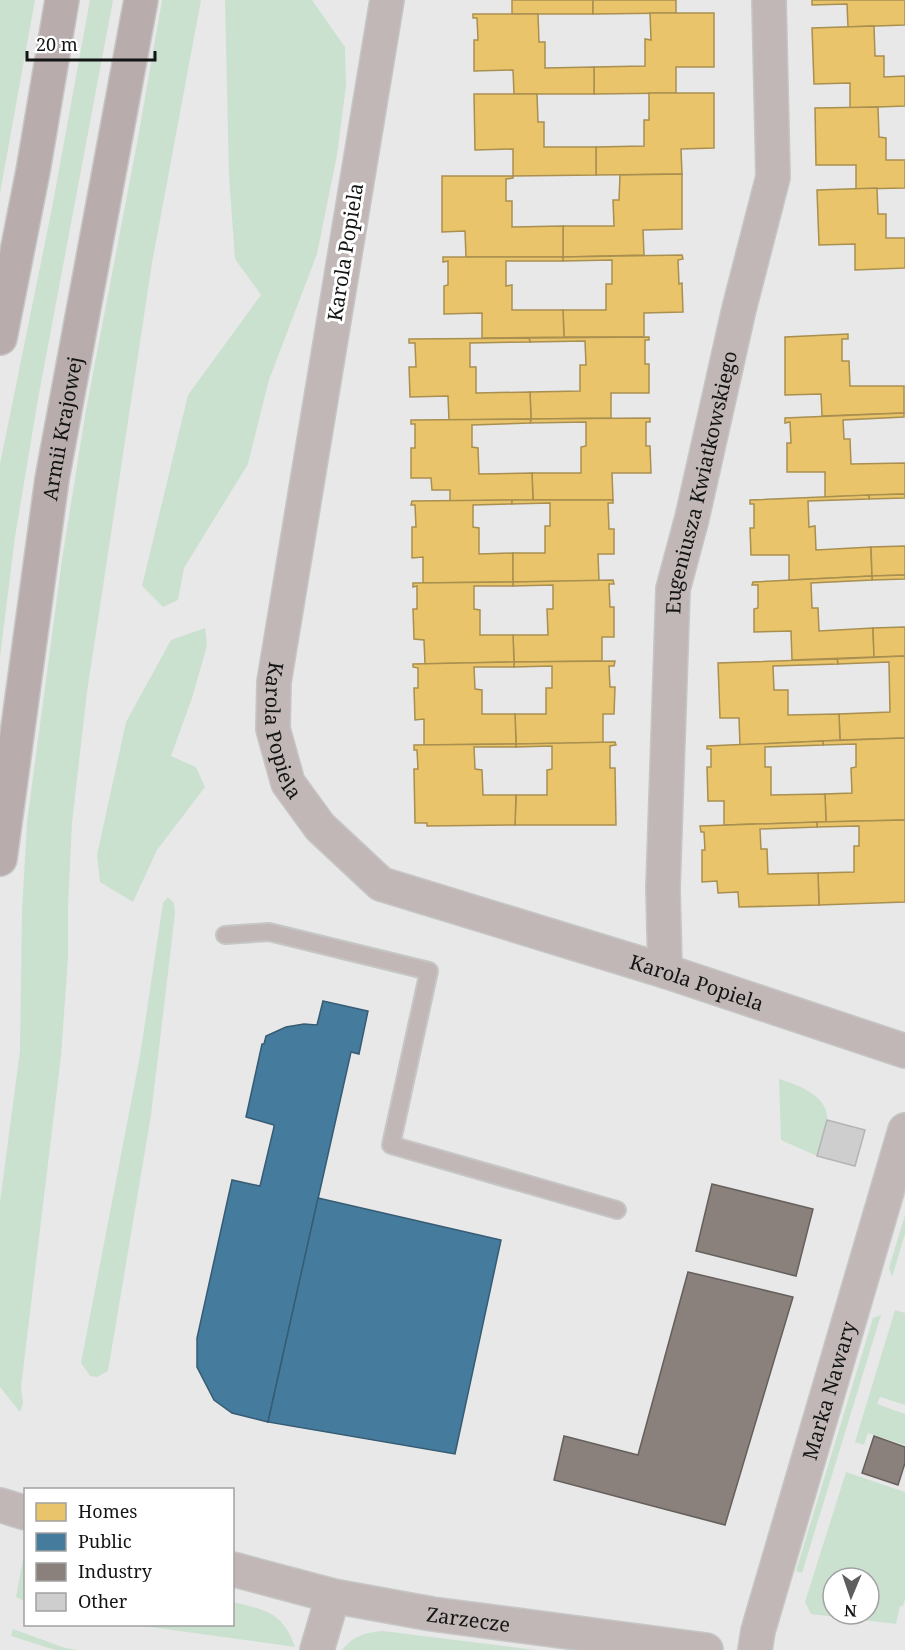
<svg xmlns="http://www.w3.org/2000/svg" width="905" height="1650" font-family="'Noto Serif',serif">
<rect width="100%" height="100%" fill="#e8e8e8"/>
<g fill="#cbe1cf" fill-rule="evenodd">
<path d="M0,0H35L0,193Z"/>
<path d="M90,0H113L38,399L15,537L0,657V464L52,208Z"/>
<path d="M162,0H201L152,263L87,692L72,823L68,907V958L61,1056L21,1387L23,1403L20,1412L0,1387V1202L20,1051L22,910L27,822L62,560L86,410L138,138Z"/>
<path d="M225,0H312L345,47L346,86L337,155L317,254L269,380L248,464L184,568L178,600L163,607L142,586L188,395L261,295L235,259L229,177Z"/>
<path d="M205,628L207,646L192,698L171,756L196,767L205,787L157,850L133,902L100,882L97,855L126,722L171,640Z"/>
<path d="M168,897L174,903L175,914L151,1115L108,1371L97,1377L90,1376L81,1363L140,1056L163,903Z"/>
<path d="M779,1079C796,1084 829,1096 827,1119C826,1131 820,1144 817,1156L781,1140Z"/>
<path d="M905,1215V1234L892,1277L889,1268Z"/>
<path d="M895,1310L905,1313V1405L880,1397L877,1404L905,1414V1445L868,1433L864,1445L855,1442Z"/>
<path d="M881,1315L802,1573L796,1571L873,1318Z"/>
<path d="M846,1472L905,1492V1599L903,1606H900L896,1624L811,1614L805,1602ZM833,1578H869V1614H833Z"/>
<path d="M25,1549H26L25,1601L16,1597Z"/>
<path d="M233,1602C265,1610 283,1612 295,1647L136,1625L232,1624Z"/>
<path d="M13,1629L62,1647L77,1650H55L11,1636Z"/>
<path d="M383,1631L537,1650H342C352,1636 367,1632 383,1631Z"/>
</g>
<g fill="#e9c46a" stroke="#a98f50" stroke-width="1.5">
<rect x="512" y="0" width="81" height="14"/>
<path d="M593,0H676V13L593,14Z"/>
<path d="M812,0H905V25L848,27L847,4L812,5Z"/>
<path d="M650,13H714V67H676V93L594,94V67L645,66V39L651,40Z"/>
<path d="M473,14H538L539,42H545V68L594,67V94H514L513,70L474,71V40H478L477,18H473Z"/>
<path d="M874,26L875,56H884V77L905,76V106L850,108V83L814,84L812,28Z"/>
<path d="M649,93H714V148L681,149L682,174L596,175V147L644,146V120H649Z"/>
<path d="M474,94H537L538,122H544V147H596V175L513,176V149L475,150Z"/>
<path d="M878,107L879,137L886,138V160H905V188L856,189V165H816L815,108Z"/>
<path d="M682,174V229L643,230L644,255L563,257V226H614L613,200H619L620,175Z"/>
<path d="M442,176H513V178L506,179V201H512V227L563,226V257H466L465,231L442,232Z"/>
<path d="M877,188L878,214H886V238H905V268L855,270V244L819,245L817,190Z"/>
<path d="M682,255L683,259L678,260L679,284L682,283L683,312L644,313V337H564L563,310H606V284H612V260L563,261V257Z"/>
<path d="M443,257H563V261H506V286L512,285V310H563L564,337L482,338V313L444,314V286L448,285V261L443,262Z"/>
<path d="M848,334V339H842V361H849L850,386H904V413L822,416L821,394L785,395V337Z"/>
<path d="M649,337V340H645V364H649V393H611V418L531,419L530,392L580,391V365H586L585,341L530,342L529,338Z"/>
<path d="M529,338L530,342L470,343V367H476V393L530,392L531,419L449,420L448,396L410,397L409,367H416L415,343H409V339Z"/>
<path d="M904,413V417L843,420L844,439H850L851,464L905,463V494L825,497V472H787V443H791L790,422L785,423V418Z"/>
<path d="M650,418V422H646V446H650L651,473H612L613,500H533L532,473H581V447L586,446V422L530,423L531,419Z"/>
<path d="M531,419L530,423L472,425V447L478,448L479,474L532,473L533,500L450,501V490H432L431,478H411V448H415V424H411V420Z"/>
<path d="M905,494V498L869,499V495Z"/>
<path d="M869,495V499L808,501L809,527L815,526L816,550L871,547L872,576L789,580V555H751L750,528H754V504H750V500Z"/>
<path d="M512,500V504L473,505V527L479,528V554L513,553V582L423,583V557L412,558V527H416L415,505H411L412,501Z"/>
<path d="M512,500H613V503H608L609,529H614V554H598L599,581L513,582V553H545V526H550V503L512,504Z"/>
<path d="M905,546V575L872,576L871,547Z"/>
<path d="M905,575V579L872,580V576Z"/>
<path d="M872,576V580L811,583L812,608H818L819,631L873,628L874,657L792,660L791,631L754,632V609L758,608V585H752L753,582Z"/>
<path d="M613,580L614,584H609L610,607H614V637H602V661L514,662L513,635H548L547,609H553V585L513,586V582Z"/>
<path d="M513,582V586H474V609L480,610V635H513L514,662L425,664L424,640L414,639L413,609H417V586L413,587V583Z"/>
<path d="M905,627V656L874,657L873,628Z"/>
<path d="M905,656V738L840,740L839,714L890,712L889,662L838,664L837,659Z"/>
<path d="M837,659L838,664L773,666L774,690H788V715L839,714L840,740L740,745L739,718H720L718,663Z"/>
<path d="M615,661L614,666H609L610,687H615L614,714H603V743L516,744L515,714H546V688H552V666L514,667V662Z"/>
<path d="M514,662V667H474L475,689L482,690V714H515L516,744L424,745V719L415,720L414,688H418V668L413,667V664Z"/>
<path d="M905,738V820L826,822L825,794L852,793L851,768L856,767V744L823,745V741Z"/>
<path d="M823,741V745L765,747V767H771V795L825,794L826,822L724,825V801H708L707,767H711V749H707V746Z"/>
<path d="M615,742L616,745L610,746V768H615L616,825H515L516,795H547V770L552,769V746L516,747V744Z"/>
<path d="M516,744V747H474L475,769L482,770L483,795H516L515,825L427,826V823H415L414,769H418L417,750H414V745Z"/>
<path d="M905,820V902L819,905L818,873L854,872V846H859V826L817,827V822Z"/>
<path d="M817,822V827L760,829L761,849H767L768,874L818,873L819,905L739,907L738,892L718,893L717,881L702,882V850H705L704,832H701L700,826Z"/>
</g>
<g fill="#457b9d" stroke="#365c74" stroke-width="1.5">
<path d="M323,1001L368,1011L359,1054L351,1052L268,1422L232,1413L214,1400L197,1367V1338L232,1180L260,1186L274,1127V1125L246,1117L262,1044H264L266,1036L286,1027L304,1024L317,1025Z"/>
<path d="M318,1198L501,1240L455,1454L268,1422Z"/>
</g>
<g fill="#8a817c" stroke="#66605d" stroke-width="1.5">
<path d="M712,1184L813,1209L796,1276L696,1251Z"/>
<path d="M688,1272L793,1297L725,1525L554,1480L564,1436L638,1455Z"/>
<path d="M874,1436L905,1447V1463L898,1485L862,1473Z"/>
</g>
<path fill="#cfcecf" stroke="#b4b4b4" stroke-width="1.5" d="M827,1120L865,1130L855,1166L817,1156Z"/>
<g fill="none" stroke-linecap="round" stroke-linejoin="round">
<defs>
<path id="service" d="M225,935L269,932L429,971L391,1145L617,1210"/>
<g id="minor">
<path id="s1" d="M387,0L274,682L273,729L288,783L320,827L381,884L665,971L905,1051"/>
<path id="s2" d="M665,971L663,888L673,589L692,518L739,309L773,177L769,0"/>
<path d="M317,1650L333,1596"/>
<path id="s3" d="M755,1650L758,1631L905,1130"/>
</g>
<g id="tertiary">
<path d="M0,1505L26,1513"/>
<path id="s4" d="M232,1569L333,1596L432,1614L706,1650"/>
</g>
<g id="secondary">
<path d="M0,338L33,171L62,0"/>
<path id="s5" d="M0,859L52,479L141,0"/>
</g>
</defs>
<use href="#service" stroke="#c6c6c6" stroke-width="20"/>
<use href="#minor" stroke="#c6c6c6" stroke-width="36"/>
<use href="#tertiary" stroke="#c6c6c6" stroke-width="36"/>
<use href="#secondary" stroke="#c6c6c6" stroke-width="36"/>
<use href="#service" stroke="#c0b7b6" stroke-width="16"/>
<use href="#minor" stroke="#c0b7b6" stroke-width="33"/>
<use href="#tertiary" stroke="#c0b7b6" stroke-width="33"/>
<use href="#secondary" stroke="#b8adac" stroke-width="33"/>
</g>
<g text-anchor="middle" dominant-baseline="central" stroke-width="6" stroke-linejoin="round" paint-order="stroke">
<g font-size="20" fill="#131414" stroke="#fff">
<text transform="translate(345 252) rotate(-81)">Karola Popiela</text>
<text stroke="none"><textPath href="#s5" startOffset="435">Armii Krajowej</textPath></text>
<text stroke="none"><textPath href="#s2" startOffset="492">Eugeniusza Kwiatkowskiego</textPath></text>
<text stroke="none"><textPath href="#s1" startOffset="741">Karola Popiela</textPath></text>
<text stroke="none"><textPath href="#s1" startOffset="1263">Karola Popiela</textPath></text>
<text stroke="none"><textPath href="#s3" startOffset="270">Marka Nawary</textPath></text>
<text stroke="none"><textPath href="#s4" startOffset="242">Zarzecze</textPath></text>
</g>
</g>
<rect x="24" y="1488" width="210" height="138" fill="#ffffff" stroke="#a1a1a1" stroke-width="1.5"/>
<rect x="36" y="1503" width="30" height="18" fill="#e9c46a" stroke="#a1a1a1" stroke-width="1.5"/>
<text x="78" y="1518" font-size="18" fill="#131414">Homes</text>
<rect x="36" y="1533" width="30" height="18" fill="#457b9d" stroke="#a1a1a1" stroke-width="1.5"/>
<text x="78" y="1548" font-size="18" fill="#131414">Public</text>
<rect x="36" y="1563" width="30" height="18" fill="#8a817c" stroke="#a1a1a1" stroke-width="1.5"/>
<text x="78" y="1578" font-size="18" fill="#131414">Industry</text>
<rect x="36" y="1593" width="30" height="18" fill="#cfcecf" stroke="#a1a1a1" stroke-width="1.5"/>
<text x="78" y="1608" font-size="18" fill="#131414">Other</text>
<g transform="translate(851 1596) rotate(182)"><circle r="28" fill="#ffffff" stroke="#a1a1a1" stroke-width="1.5"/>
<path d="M0-4.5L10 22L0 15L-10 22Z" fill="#5e5e5e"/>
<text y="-9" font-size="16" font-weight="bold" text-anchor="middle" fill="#131414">N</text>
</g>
<path d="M27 51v9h128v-9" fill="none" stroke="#131414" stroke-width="3"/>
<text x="36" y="51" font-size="18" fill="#131414" stroke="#ffffff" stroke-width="4.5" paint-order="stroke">20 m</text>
</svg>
